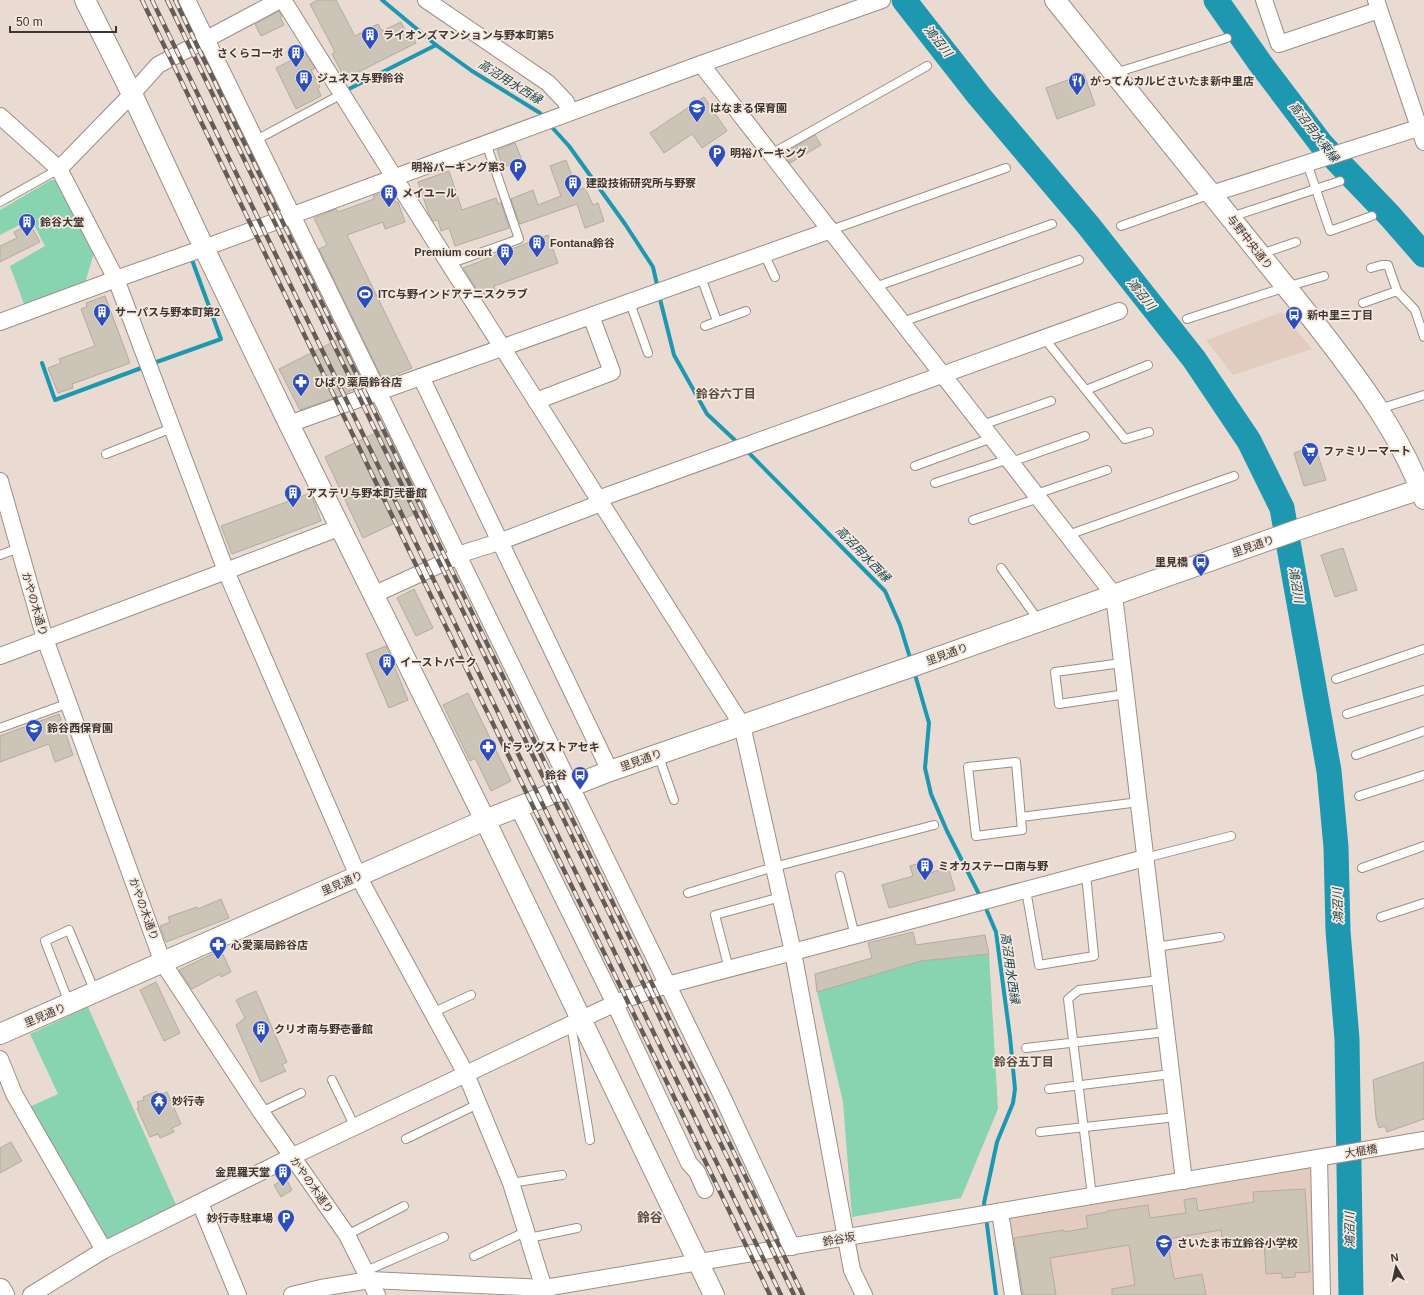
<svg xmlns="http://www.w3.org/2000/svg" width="1424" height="1295" font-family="Arial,'Noto Sans JP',sans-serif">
<rect width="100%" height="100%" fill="#eadbd2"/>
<g fill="#e3ccbf">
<path d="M1282,312L1312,349L1233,375L1206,340Z"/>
<path d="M1308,1165L1314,1171L1315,1295H1019L1007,1222L1011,1216Z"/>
</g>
<g fill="#88d3b0">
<path d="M51,180L59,181L94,253L85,283L24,304L10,266L45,246L31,219L0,235V210Z"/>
<path d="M989,954L998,1109L961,1198L852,1217L843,1102L817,992L921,961Z"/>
<path d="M88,1007L178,1209L109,1246L27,1108L58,1094L30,1034Z"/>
</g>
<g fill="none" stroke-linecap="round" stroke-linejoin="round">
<g stroke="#1e98b0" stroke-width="4">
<path d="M382,0L436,45L472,71L540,113L545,119"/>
<path d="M345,91L436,45"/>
<path d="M549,124L569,146L625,224L653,267L658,289"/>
<path d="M659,295L674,355L707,414L739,444"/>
<path d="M42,363L55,400L144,367"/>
<path d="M151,364L221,339L192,260"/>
<path d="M746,450L885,591L900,625L911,661"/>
<path d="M914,671L929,723L925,768L931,794L947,831L981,898"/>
<path d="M984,904L996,932L1010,1037L1015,1089L1013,1103L997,1142L984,1203L985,1211"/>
<path d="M986,1217L996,1295"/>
</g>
<g stroke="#1e98b0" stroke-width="25">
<path d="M904,0L979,96L1088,225L1194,359L1249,441L1282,508L1329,771L1336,847L1338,931L1347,1039L1351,1295"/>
<path d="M1216,0L1260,63L1322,145L1390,216L1424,255"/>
</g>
</g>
<g fill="#ccc4b6" stroke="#b3ab9e">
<path d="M318,0H336L355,36L378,24L382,31L401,22L406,32L410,31L416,43L345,79L332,54L335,52L310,4Z"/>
<path d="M279,11L282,16L280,17L284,25L261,36L255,24Z"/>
<path d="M305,53L315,68L311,70L320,87L318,89L321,96L296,109L276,68Z"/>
<path d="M1084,74L1095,105L1057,119L1046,88Z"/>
<path d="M704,97L727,131L702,148L692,134L664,153L650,133Z"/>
<path d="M815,135L821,145L790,163L783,154Z"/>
<path d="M515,143L522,160L503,167L497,150Z"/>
<path d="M566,160L577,190L585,188L593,205L598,203L604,221L585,228L577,204L520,224L511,199L533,190L538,205L561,196L550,166Z"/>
<path d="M449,171L462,210L496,198L498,204L501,203L509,228L455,246L449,228L441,231L438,220L433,221L430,217L418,182Z"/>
<path d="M391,190L396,203L398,202L405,222L385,229L383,222L347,235L412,368L383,380L319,249L327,245L314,218L336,209L338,212L374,199L373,196Z"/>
<path d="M30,224L40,242L0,262V246L17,238L14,232Z"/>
<path d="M548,235L558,263L494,286L495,290L480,295L464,269L463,268Z"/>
<path d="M105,296L130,363L72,384L73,388L58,393L48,368L61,363L59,359L95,346L81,309L87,307L86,303Z"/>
<path d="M341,338L364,384L342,395L300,410L279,369Z"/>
<path d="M386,428L425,509L363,538L325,457Z"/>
<path d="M1315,446L1326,480L1304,486L1294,453Z"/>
<path d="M311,493L321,521L232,554L221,526Z"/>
<path d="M1343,548L1357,590L1335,597L1321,555Z"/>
<path d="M414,589L433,628L416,636L397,598Z"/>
<path d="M386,646L408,700L389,708L366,654Z"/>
<path d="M468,693L511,781L491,791L475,758L470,761L443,705Z"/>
<path d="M59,714L73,755L55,762L49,744L0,762V736Z"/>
<path d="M927,861L930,873L948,867L955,890L889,908L882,885L913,876L910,866Z"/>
<path d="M221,899L229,918L166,942L160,926L170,922L168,917L197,907L198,909Z"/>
<path d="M913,932L916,945L985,935L989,954L921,961L817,992L815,974L872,958L868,943Z"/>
<path d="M221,950L231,972L221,977L220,974L192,989L179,970Z"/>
<path d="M156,982L180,1033L164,1041L140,990Z"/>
<path d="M256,991L287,1062L282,1065L286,1071L261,1082L236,1025L245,1018L236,1000Z"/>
<path d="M1424,1062V1119L1387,1132L1385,1126L1379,1128L1376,1118L1373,1080Z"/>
<path d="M157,1091L159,1095L167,1092L181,1124L172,1128L174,1132L160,1138L158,1134L150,1137L137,1108L139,1107L137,1102L144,1100L143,1097Z"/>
<path d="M11,1142L22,1161L0,1173V1148Z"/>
<path d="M286,1178L292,1190L281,1197L274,1185Z"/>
<path d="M1305,1189L1310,1272L1295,1273V1277L1282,1278V1273L1266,1274L1264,1242L1224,1249L1221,1230L1167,1239L1174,1279L1202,1274L1206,1295H1112V1289L1135,1285L1129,1245L1050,1258L1056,1295H1023L1014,1238L1064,1230V1232L1088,1228L1086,1216L1107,1212V1211L1148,1205L1150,1218L1186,1213L1184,1200L1196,1198L1198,1211L1254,1202L1253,1192Z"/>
</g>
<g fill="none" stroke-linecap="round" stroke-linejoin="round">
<defs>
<g id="service">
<path d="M1115,73L1227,38"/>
<path d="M256,140L342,94"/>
<path d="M771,154L927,66"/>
<path d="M1307,163L1330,231L1372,216"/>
<path d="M0,202L59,169"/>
<path d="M1231,217L1340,181"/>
<path d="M1121,226L1211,194"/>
<path d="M831,230L1006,168"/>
<path d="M764,254L775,277"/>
<path d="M1261,254L1296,242"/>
<path d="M449,264L519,239L486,143"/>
<path d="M1371,268L1382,265H1388L1397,291L1415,310L1424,337"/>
<path d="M701,277L717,321"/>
<path d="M875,287L1052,224"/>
<path d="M630,303L648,353"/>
<path d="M1363,303L1397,291"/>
<path d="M1187,319L1286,287L1324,276"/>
<path d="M902,322L1079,260"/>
<path d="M705,326L746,311"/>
<path d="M1044,338L1125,439L1149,432"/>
<path d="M1086,390L1148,365"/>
<path d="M1379,409L1424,395"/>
<path d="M982,425L1051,401"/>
<path d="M106,454L172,428"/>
<path d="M1011,462L1085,436"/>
<path d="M915,466L992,438"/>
<path d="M935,483L1009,459"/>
<path d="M1036,494L1107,470"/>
<path d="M973,520L1039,498"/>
<path d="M1068,535L1234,476"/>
<path d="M0,555L19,548"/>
<path d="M1001,568L1039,621"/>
<path d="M1122,663L1055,672L1059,704L1126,694"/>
<path d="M1336,679L1424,649"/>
<path d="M1347,714L1424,690"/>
<path d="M0,728L69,703"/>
<path d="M658,754L674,800"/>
<path d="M1356,755L1424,731"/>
<path d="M1016,762L1022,830L976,836L968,767Z"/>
<path d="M1359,796L1424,775"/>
<path d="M1021,817L1139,802"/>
<path d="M1145,858L1231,836"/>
<path d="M1362,868L1424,846"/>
<path d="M840,876L855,936"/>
<path d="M1026,890L1039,965L1094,956L1086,874"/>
<path d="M688,893L774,867L934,825"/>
<path d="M1381,917L1424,903"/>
<path d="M1156,947L1220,937"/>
<path d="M729,969L715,915L781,897"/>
<path d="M69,1003L45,941L69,930L95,992"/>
<path d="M432,1013L471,995"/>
<path d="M571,1024L590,1140"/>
<path d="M1026,1048L1166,1032"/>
<path d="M332,1080L355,1127"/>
<path d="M1049,1089L1171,1074"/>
<path d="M261,1112L301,1093"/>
<path d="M1040,1132L1176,1117"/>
<path d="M406,1139L478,1104"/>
<path d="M511,1183L562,1175"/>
<path d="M1092,1196L1068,999L1079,990L1160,980"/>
<path d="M347,1235L404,1206"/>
<path d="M529,1238L577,1228"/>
<path d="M474,1256L527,1231"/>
<path d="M366,1271L444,1237"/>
</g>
<g id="minor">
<path d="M187,0L722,1096L792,1247"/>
<path d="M283,0L394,177L742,725L793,952L852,1270L864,1295"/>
<path d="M426,0L548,83L566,102L570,112"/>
<path d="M1264,0L1279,44L1379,10"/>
<path d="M1376,0L1424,142"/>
<path d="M701,64L1114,595L1184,1181"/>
<path d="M0,116L59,169L116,279L226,571L358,876L466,1074L511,1183L546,1295"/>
<path d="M59,169L132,94L158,65L280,0"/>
<path d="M1211,194L1424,126"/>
<path d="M0,322L116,279L204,248L701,64L882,0"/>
<path d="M421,377L610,771"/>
<path d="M536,401L612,372L591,316"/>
<path d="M289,424L831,230"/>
<path d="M0,481L45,639L163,963L261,1112L347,1235L377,1295"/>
<path d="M598,499L1119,311"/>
<path d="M373,595L467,552L499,542L601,503"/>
<path d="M0,656L226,571L341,527"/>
<path d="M518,807L615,1004L689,1163L697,1172L705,1190"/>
<path d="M0,1059L14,1094L104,1250"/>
<path d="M1319,1158L1322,1295"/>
<path d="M200,1203L238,1295"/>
<path d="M1000,1212L1013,1295"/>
<path d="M31,1295L104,1250L293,1156L620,1001L667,985L793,952L1145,858"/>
<path d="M292,1295L321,1288L370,1280L545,1288L1424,1140"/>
</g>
<g id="tertiary">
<path d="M85,0L132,94L204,248L289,424L485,820L714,1295"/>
<path d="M1055,0L1312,319C1355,374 1400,432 1424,499"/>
<path d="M0,1034L485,820L610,771L919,664L1300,529L1424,488"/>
</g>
<path id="secondary" d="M0,1290L3,1295"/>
</defs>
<use href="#service" stroke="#9c8e86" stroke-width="10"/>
<use href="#minor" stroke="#9c8e86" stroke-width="18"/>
<use href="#tertiary" stroke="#9c8e86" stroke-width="22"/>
<use href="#secondary" stroke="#9c8e86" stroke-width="24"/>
<use href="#service" stroke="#fff" stroke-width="8"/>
<use href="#minor" stroke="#fff" stroke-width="16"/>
<use href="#tertiary" stroke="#fff" stroke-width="20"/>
<use href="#secondary" stroke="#fff" stroke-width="22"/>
<defs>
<g id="rail">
<path d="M142,0L770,1295"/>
<path d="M152,0L781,1295"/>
<path d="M167,0L794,1295"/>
<path d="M175,0L803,1295"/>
</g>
</defs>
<use href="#rail" stroke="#645c57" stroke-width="4.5"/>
<use href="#rail" stroke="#f7e8df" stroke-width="3" stroke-dasharray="9" stroke-linecap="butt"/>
</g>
<defs>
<symbol id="building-pin" viewBox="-11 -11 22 30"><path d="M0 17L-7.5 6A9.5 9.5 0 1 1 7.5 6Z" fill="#2c4dbc" stroke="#f7e8df"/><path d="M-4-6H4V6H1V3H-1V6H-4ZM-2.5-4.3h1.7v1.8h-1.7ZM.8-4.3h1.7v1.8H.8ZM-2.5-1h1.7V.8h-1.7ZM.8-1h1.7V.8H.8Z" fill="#fff"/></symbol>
<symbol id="restaurant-pin" viewBox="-11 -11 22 30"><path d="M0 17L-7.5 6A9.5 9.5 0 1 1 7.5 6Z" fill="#2c4dbc" stroke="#f7e8df"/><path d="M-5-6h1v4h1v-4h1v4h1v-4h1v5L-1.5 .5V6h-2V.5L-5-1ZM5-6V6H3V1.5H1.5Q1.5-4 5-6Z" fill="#fff"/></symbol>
<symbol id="school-pin" viewBox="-11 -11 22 30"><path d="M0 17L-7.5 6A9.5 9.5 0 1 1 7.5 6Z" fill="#2c4dbc" stroke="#f7e8df"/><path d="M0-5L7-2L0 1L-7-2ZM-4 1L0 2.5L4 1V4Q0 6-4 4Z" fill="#fff"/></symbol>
<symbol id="parking-pin" viewBox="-11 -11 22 30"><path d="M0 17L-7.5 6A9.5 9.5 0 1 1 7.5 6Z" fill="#2c4dbc" stroke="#f7e8df"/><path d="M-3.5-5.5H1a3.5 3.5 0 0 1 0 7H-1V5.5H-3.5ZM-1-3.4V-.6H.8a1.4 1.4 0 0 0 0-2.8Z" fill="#fff"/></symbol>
<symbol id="stadium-pin" viewBox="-11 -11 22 30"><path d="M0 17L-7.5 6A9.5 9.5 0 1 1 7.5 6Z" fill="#2c4dbc" stroke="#f7e8df"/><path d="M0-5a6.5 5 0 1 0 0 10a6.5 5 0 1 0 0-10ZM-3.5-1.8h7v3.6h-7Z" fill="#fff"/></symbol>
<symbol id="bus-pin" viewBox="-11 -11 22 30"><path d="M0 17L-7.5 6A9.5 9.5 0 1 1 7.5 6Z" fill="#2c4dbc" stroke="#f7e8df"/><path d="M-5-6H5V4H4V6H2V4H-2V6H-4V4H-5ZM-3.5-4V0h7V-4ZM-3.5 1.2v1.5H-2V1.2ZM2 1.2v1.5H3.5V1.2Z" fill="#fff"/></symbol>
<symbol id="pharmacy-pin" viewBox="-11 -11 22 30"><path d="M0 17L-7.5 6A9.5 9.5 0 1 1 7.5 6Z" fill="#2c4dbc" stroke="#f7e8df"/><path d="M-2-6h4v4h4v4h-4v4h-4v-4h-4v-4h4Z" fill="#fff"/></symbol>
<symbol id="supermarket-pin" viewBox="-11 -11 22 30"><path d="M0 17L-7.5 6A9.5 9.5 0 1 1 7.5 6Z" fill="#2c4dbc" stroke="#f7e8df"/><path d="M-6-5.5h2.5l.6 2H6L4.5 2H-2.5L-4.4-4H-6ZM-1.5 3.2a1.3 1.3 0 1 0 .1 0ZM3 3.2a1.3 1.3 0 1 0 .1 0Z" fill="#fff"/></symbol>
<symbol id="temple-pin" viewBox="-11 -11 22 30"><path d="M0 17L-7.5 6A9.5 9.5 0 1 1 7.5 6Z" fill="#2c4dbc" stroke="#f7e8df"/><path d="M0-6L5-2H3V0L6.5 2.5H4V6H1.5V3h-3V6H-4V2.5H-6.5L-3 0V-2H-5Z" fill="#fff"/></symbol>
</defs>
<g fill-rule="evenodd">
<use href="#building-pin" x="360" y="25" width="20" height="27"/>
<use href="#building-pin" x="286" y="43" width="20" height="27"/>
<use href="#building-pin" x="294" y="68" width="20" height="27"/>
<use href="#restaurant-pin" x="1067" y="71" width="20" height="27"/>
<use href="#school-pin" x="687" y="98" width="20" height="27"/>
<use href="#parking-pin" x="707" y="143" width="20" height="27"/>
<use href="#parking-pin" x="508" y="157" width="20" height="27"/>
<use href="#building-pin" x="563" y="173" width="20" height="27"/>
<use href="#building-pin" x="379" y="183" width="20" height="27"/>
<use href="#building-pin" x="17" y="212" width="20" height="27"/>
<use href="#building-pin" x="527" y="233" width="20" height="27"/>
<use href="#building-pin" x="495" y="242" width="20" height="27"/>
<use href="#stadium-pin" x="355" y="284" width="20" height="27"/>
<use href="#building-pin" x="92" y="302" width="20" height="27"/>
<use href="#bus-pin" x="1284" y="305" width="20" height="27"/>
<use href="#pharmacy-pin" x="291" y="372" width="20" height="27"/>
<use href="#supermarket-pin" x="1300" y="441" width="20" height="27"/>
<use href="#building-pin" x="283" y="483" width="20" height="27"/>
<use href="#bus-pin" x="1191" y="552" width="20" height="27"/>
<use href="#building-pin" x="377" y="652" width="20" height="27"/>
<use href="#school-pin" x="24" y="718" width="20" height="27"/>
<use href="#pharmacy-pin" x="478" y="737" width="20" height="27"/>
<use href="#bus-pin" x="570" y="765" width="20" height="27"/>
<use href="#building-pin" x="915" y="856" width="20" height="27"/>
<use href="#pharmacy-pin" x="208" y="935" width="20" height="27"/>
<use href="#building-pin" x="251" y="1019" width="20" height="27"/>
<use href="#temple-pin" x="149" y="1091" width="20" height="27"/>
<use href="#building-pin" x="273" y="1162" width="20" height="27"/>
<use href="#parking-pin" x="276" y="1208" width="20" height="27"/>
<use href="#school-pin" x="1154" y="1233" width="20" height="27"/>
</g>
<g text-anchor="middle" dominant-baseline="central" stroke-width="3.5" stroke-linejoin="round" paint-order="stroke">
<g font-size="11" font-weight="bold" fill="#3c3632" stroke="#f7e8df" text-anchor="start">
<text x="383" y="35">ライオンズマンション与野本町第5</text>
<text x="283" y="53" text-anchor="end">さくらコーポ</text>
<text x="317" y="78">ジュネス与野鈴谷</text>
<text x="1090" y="81">がってんカルビさいたま新中里店</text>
<text x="710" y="108">はなまる保育園</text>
<text x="730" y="153">明裕パーキング</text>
<text x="505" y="167" text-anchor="end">明裕パーキング第3</text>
<text x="586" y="183">建設技術研究所与野寮</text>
<text x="402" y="193">メイユール</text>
<text x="40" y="222">鈴谷大堂</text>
<text x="550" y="243">Fontana鈴谷</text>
<text x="492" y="252" text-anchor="end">Premium court</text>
<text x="378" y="294">ITC与野インドアテニスクラブ</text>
<text x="115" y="312">サーパス与野本町第2</text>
<text x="1307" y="315">新中里三丁目</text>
<text x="314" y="382">ひばり薬局鈴谷店</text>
<text x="1323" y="451">ファミリーマート</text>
<text x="306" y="493">アステリ与野本町弐番館</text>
<text x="1188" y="562" text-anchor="end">里見橋</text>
<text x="400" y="662">イーストパーク</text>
<text x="47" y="728">鈴谷西保育園</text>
<text x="501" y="747">ドラッグストアセキ</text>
<text x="567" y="775" text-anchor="end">鈴谷</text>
<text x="938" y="866">ミオカステーロ南与野</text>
<text x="231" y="945">心愛薬局鈴谷店</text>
<text x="274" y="1029">クリオ南与野壱番館</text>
<text x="172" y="1101">妙行寺</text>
<text x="270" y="1172" text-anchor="end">金毘羅天堂</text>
<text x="273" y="1218" text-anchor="end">妙行寺駐車場</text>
<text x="1177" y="1243">さいたま市立鈴谷小学校</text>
</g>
<g font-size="11" fill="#3c3632" stroke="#f7e8df">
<text transform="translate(1250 242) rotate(52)">与野中央通り</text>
<text transform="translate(1253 546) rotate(-19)">里見通り</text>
<text transform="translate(35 604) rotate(74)">かやの木通り</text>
<text transform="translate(947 654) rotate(-20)">里見通り</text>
<text transform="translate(641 760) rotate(-20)">里見通り</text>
<text transform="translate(342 883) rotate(-24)">里見通り</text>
<text transform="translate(144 909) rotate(70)">かやの木通り</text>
<text transform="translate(45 1015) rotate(-23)">里見通り</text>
<text transform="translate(1361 1151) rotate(-9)">大榧橋</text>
<text transform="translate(312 1185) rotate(55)">かやの木通り</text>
<text transform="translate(839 1239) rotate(-10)">鈴谷坂</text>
</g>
<g font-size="12" font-style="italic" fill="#164651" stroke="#f7e8df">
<text transform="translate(938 41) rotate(51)">鴻沼川</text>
<text transform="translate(510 82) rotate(32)">高沼用水西縁</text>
<text transform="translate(1314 132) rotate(52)">高沼用水東縁</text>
<text transform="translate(1141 294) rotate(51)">鴻沼川</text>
<text transform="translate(863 554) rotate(46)">高沼用水西縁</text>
<text transform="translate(1296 585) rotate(80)">鴻沼川</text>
<text transform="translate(1338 906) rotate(-92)">鴻沼川</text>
<text transform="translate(1010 968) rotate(82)">高沼用水西縁</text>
<text transform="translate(1350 1230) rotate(-91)">鴻沼川</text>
</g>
<g font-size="12" font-weight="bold" fill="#584c44" stroke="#f7e8df">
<text x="726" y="394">鈴谷六丁目</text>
<text x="1024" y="1062">鈴谷五丁目</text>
</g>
<g font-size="13" font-weight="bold" fill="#584c44" stroke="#f7e8df">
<text x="650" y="1217">鈴谷</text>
</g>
</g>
<g transform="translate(1396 1267) rotate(351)" stroke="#f7e8df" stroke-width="3" paint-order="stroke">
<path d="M0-3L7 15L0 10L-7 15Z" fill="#3c3632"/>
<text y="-6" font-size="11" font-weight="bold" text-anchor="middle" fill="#3c3632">N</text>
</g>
<path d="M10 26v6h106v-6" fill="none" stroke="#3c3632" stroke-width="2"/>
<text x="16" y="26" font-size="12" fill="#3c3632" stroke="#f7e8df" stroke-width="3" paint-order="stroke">50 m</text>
</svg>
